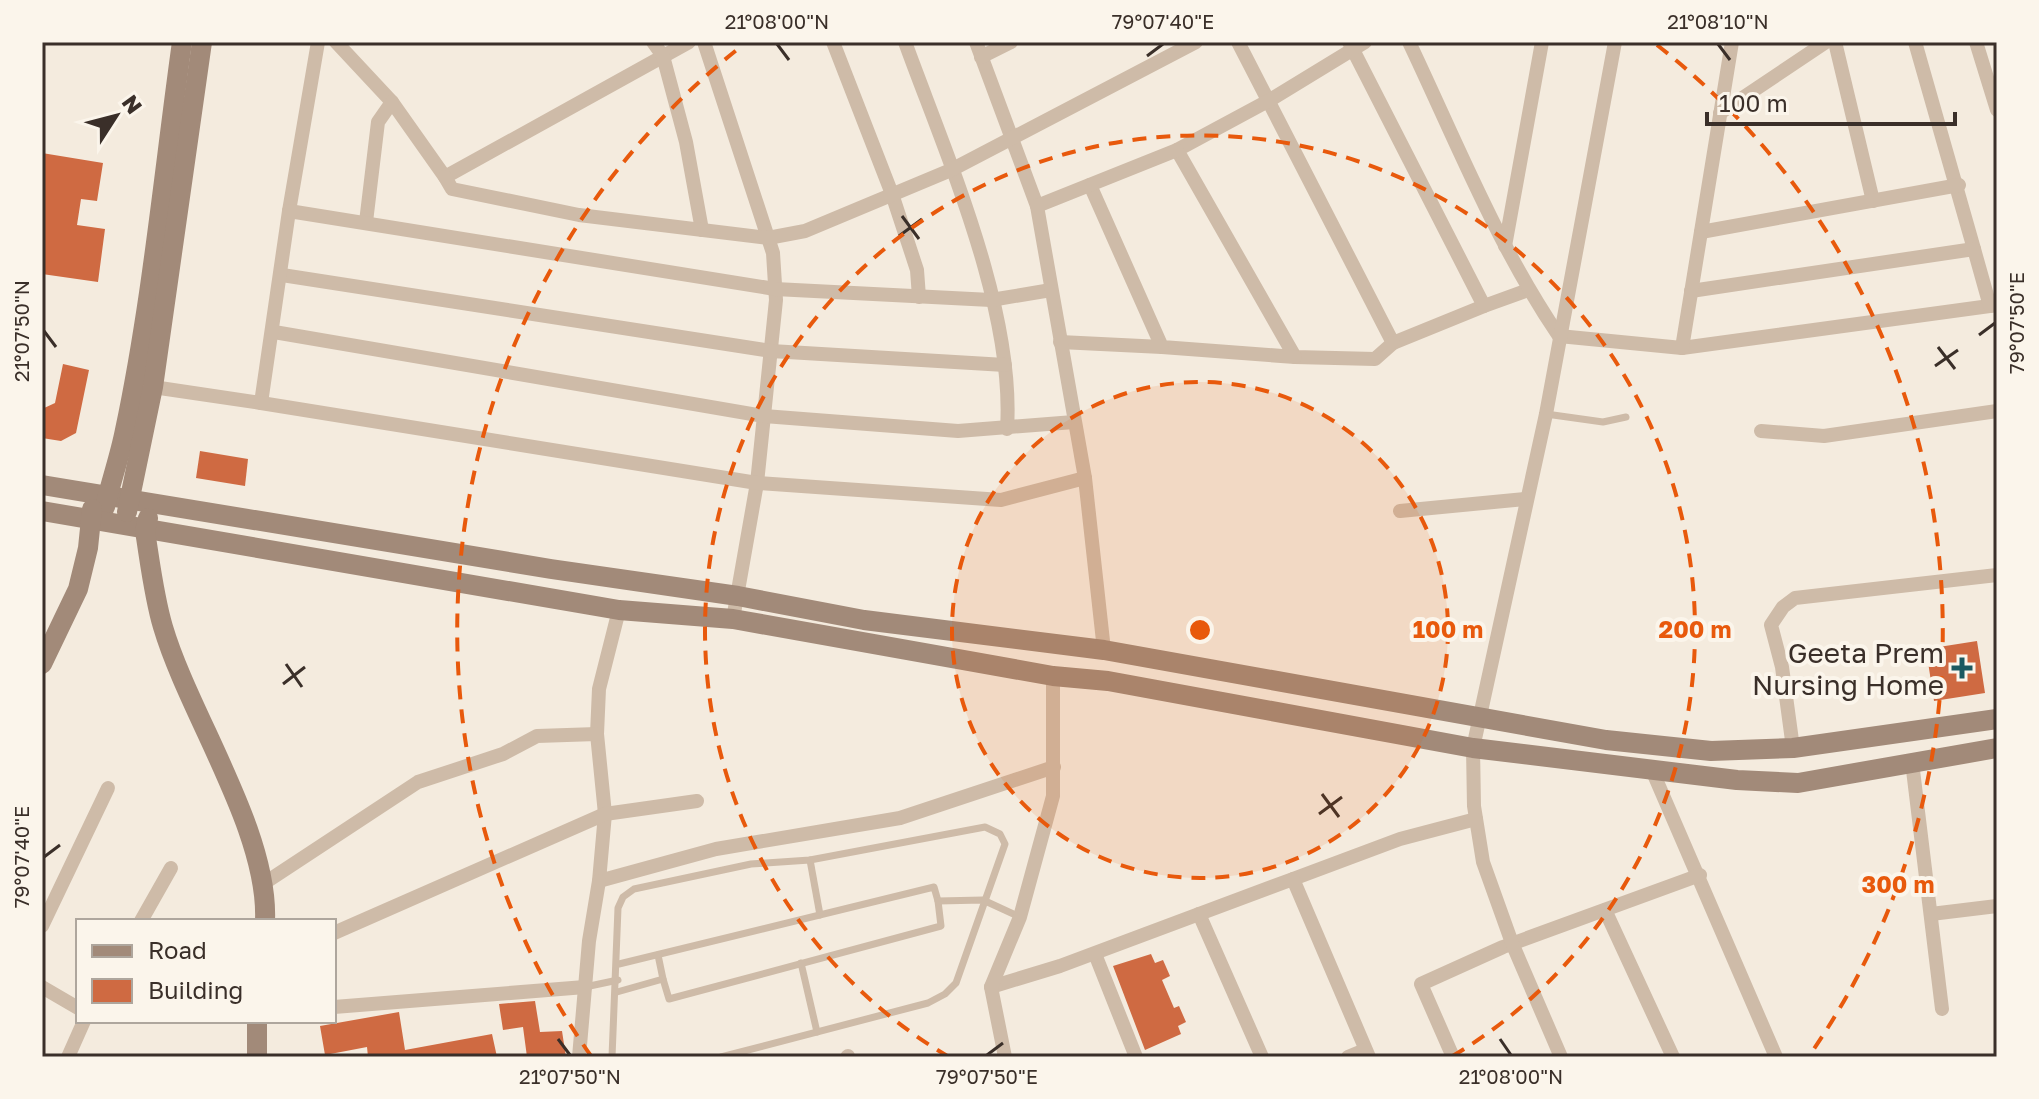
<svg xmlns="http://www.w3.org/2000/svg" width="2039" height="1099" font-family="'Golos Text',sans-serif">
<rect width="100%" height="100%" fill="#f4ebde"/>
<g fill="#cf6a42">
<path d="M42,153L103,163L97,201L81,199L77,225L105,229L98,282L42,274Z"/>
<path d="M63,364L89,370L76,433L61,441L42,438V409L55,403Z"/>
<path d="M200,451L248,459L245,486L196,478Z"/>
<path d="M1977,641L1985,693L1934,701L1926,649Z"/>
<path d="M1151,954L1155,963L1163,960L1170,976L1162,980L1174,1008L1179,1006L1186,1022L1178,1026L1181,1034L1145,1050L1113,966Z"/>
<path d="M535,1001L540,1032L562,1031L566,1057H527L523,1027L503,1030L499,1004Z"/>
<path d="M399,1012L405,1050L492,1034L497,1057H368L367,1047L325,1055L320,1026Z"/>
</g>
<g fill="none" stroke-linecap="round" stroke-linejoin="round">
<g stroke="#cebba8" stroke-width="7">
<path d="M1546,414L1603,422L1626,417"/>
<path d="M810,860L820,915"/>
<path d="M658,955L663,979"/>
<path d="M801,963L817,1032"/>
<path d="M619,964L934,887L938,901L983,900L1020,917"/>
<path d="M585,987L618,980"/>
<path d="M617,992L663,979L669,999L941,926L938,901"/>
<path d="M612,1057L618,908L623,897L634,889L751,864L810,860L985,827L1000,834L1005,844L956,983L945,994L928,1003L721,1057"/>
</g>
<g stroke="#cebba8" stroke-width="14">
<path d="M336,42L392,102L445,177L689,42"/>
<path d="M653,42L663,56L686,142L702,230"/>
<path d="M704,42L773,253L776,300L757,483L733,619"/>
<path d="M833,42L892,194L917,270L919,297"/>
<path d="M905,42C946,155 1015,309 1007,429"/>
<path d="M976,42L1037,206"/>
<path d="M1238,42L1393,343L1484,306"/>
<path d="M1349,42L1484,306L1528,290"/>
<path d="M1365,42L1270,100L1177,150L1295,357L1375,359L1393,343"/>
<path d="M1409,42C1456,141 1497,245 1559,336L1682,348L1997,305"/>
<path d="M1835,42L1873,201"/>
<path d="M1915,42L1974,249"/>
<path d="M1976,42L1997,110"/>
<path d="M981,57L1011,42"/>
<path d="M1720,113L1826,42"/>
<path d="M445,177L452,189L579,215L768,238L805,231L951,170L1196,42"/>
<path d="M1090,185L1162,347L1295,357"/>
<path d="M289,211L318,42"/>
<path d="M366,222L378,122L392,102"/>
<path d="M1701,232L1959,185"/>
<path d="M1505,246L1542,42"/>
<path d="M282,275L771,351L1005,365"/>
<path d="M1691,291L1974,249L1990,306"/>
<path d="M274,332L764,416L958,431L1074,422"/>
<path d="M1060,342L1162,347"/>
<path d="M1682,348L1732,42"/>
<path d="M153,387L261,403L289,211L775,289L991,300L1051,290"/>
<path d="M261,403L757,483L1001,500L1085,478"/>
<path d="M1761,431L1824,436L1997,411"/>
<path d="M1400,511L1525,499"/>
<path d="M619,610L599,689L597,734L605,814L599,881L716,849L900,818L1054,767"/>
<path d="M1104,650L1085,478L1037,206L1177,150"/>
<path d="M1793,748L1782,667L1771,625L1783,607L1795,598L1997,575"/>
<path d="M1912,762L1942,1009"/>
<path d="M1652,770L1776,1057"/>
<path d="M1293,879L1400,839L1476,819"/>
<path d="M263,884L418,782L503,754L537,736L597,734"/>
<path d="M1605,910L1673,1057"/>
<path d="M1199,914L1262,1057"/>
<path d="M1931,914L1997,906"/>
<path d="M141,921L171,868"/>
<path d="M42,926L108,788"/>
<path d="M334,933L605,814L697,801"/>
<path d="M1095,954L1136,1057"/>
<path d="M42,987L78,1008"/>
<path d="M991,987L1060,966L1293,879L1369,1057"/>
<path d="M334,1007L585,987"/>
<path d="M68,1057L84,1021"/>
<path d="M579,1057L589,941L599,881"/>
<path d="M847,1057L848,1056"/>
<path d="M1005,1057L991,987L1020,917L1053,796V676"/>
<path d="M1348,1057L1365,1050"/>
<path d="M1453,1057L1421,984L1503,947L1700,875"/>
<path d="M1561,1057L1512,943L1483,862L1474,806L1473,748L1546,414L1615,42"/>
</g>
<g stroke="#a28a79" stroke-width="20">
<path d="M42,485L551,569L738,596L864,620L1104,650L1606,740L1711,751L1793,748L1997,719"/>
<path d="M105,507C111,481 120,456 125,430C152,302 164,171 182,42"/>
<path d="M42,511L619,610L733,619L1053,676L1108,681L1473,748L1737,780L1798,783L1997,748"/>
<path d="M127,512L153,387L202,42"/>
<path d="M148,518L145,531C150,562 154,597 163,627C189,715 269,831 265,921"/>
<path d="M42,664L78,589L88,548L92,509"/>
<path d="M257,1057V1021"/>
</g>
</g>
<path fill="none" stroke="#3a2f29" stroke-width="3" d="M777,44L789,60M1718,44L1730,60M1147,56L1163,44M902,216L919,239M899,236L922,219M44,331L56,347M1979,335L1995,323M1938,347L1955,369M1935,366L1958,350M286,664L302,687M283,684L305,667M1322,794L1339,817M1319,814L1342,797M44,857L60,845M558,1039L570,1055M1500,1039L1511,1055M987,1055L1003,1043"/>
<circle cx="1200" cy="630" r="248" fill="#e8590c" fill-opacity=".12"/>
<g fill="none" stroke="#e8590c" stroke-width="4" stroke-dasharray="14 10">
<circle cx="1200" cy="630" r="248"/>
<path d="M949 1057A495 495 0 1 1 1451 1057"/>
<path d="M591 1056A743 743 0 0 1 743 45M1657 45A743 743 0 0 1 1809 1056"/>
</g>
<path fill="#1b5860" stroke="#fbf5eb" stroke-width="3" d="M1958 656h8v8h8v8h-8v8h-8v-8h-8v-8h8z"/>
<g text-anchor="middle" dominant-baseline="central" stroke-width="8" stroke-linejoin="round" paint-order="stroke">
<g font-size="28" fill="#3a2f29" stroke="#fbf5eb" text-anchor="end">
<text x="1944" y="652">Geeta Prem<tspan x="1944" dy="32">Nursing Home</tspan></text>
</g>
</g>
<circle cx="1200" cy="630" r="12" fill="#e8590c" stroke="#fbf5eb" stroke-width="4"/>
<g font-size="24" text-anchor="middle" font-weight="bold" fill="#e8590c" stroke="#fbf5eb" stroke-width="8" stroke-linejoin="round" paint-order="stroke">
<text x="1448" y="638">100 m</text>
<text x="1695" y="638">200 m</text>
<text x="1898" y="893">300 m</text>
</g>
<rect width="2039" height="1099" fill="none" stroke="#fbf5eb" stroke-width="88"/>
<rect x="76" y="919" width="260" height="104" fill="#fbf5eb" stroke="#aea69d" stroke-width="2"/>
<rect x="92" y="945" width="40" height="12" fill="#a28a79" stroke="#aea69d" stroke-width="2"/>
<text x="148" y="959" font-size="24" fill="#3a2f29">Road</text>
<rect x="92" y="979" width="40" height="24" fill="#cf6a42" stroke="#aea69d" stroke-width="2"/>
<text x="148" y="999" font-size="24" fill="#3a2f29">Building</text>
<g transform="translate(116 116) rotate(54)" stroke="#fbf5eb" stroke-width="6" paint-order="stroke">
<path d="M0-6L14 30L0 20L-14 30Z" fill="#3a2f29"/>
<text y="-12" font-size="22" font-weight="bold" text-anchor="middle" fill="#3a2f29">N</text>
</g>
<path d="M1707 112v12h248v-12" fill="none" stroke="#3a2f29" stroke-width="4"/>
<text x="1719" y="112" font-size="24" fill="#3a2f29" stroke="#fbf5eb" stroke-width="6" paint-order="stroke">100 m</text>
<rect x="44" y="44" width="1951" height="1011" fill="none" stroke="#3a2f29" stroke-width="3"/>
<g font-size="20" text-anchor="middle" fill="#3a2f29">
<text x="777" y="29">21°08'00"N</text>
<text x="1163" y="29">79°07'40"E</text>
<text x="1718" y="29">21°08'10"N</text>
<text transform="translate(2017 323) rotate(-90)" y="7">79°07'50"E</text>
<text transform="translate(22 331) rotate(-90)" y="7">21°07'50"N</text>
<text transform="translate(22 857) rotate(-90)" y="7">79°07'40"E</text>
<text x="570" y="1084">21°07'50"N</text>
<text x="987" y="1084">79°07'50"E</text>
<text x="1511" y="1084">21°08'00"N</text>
</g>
</svg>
